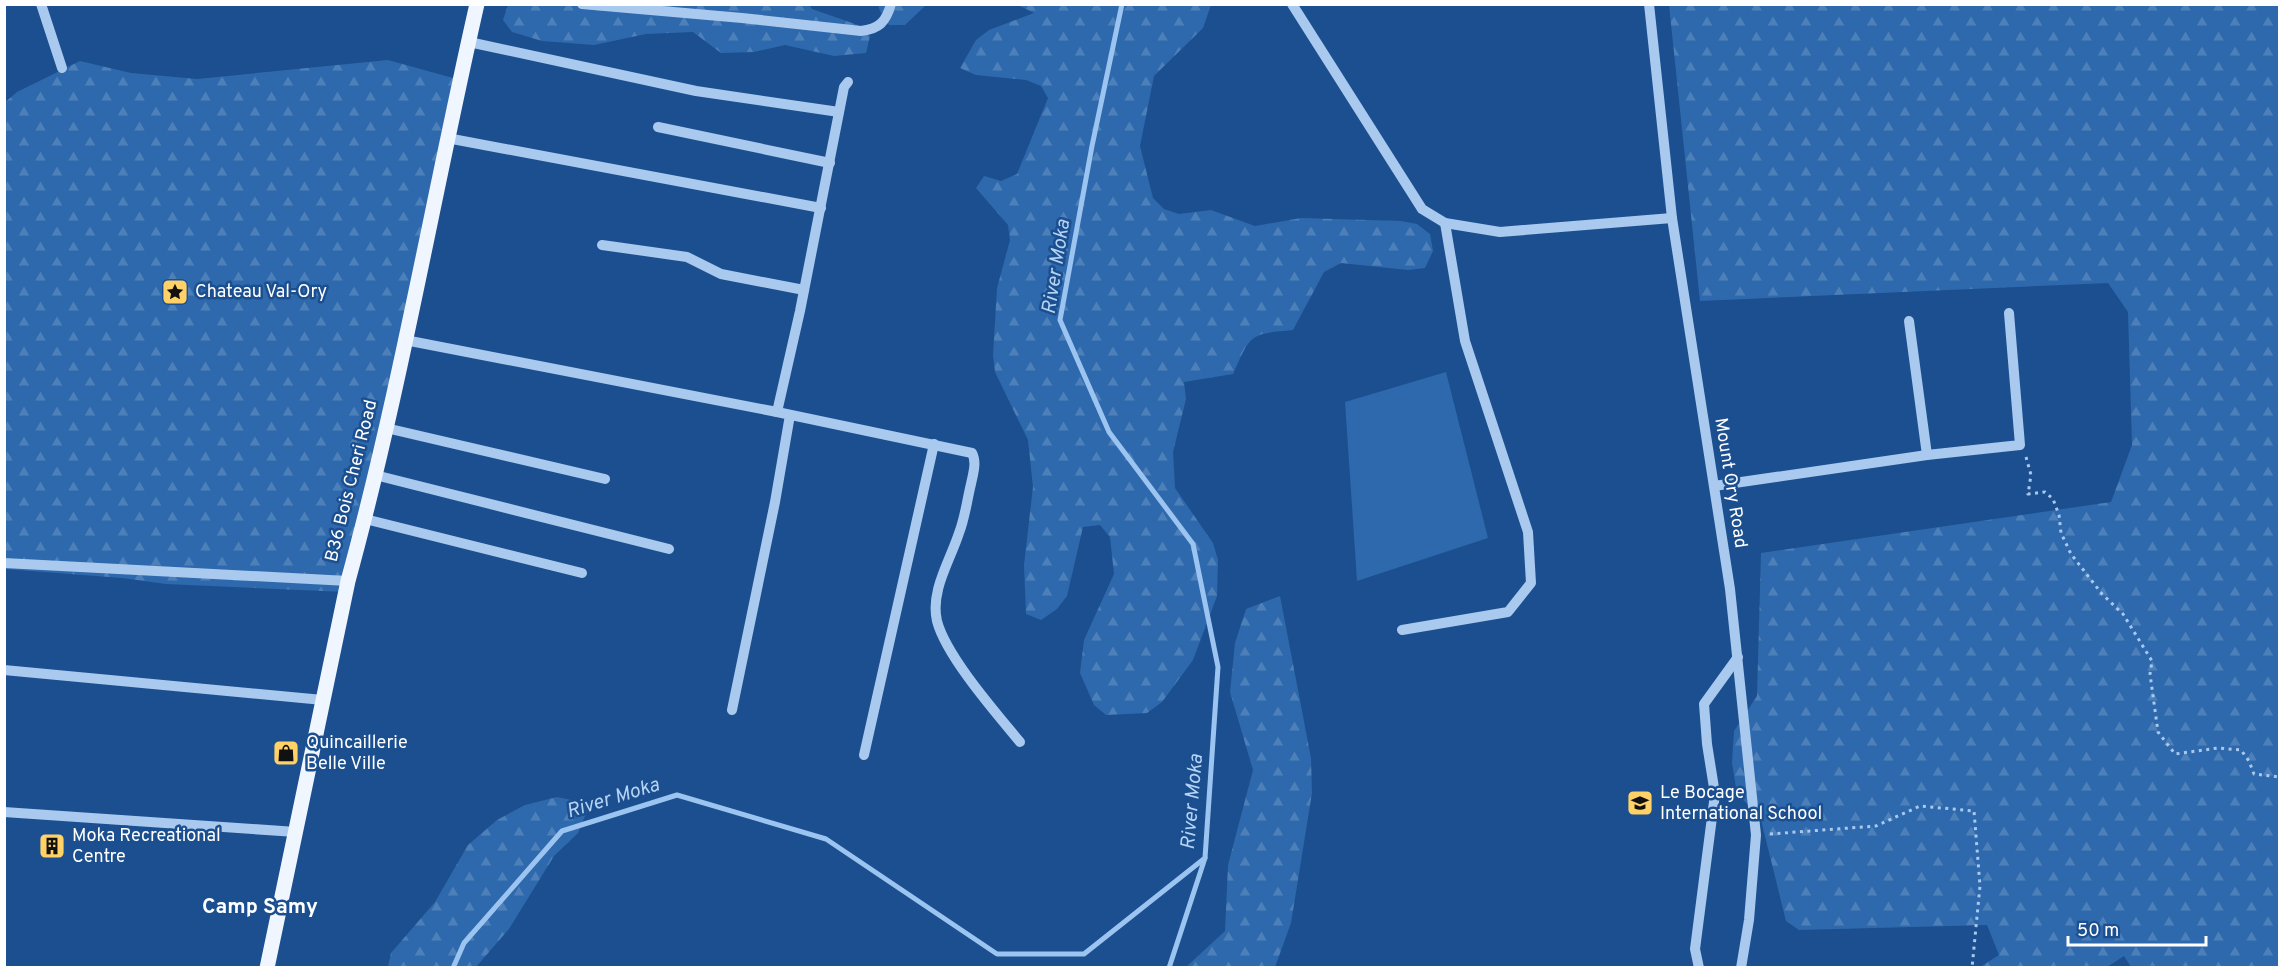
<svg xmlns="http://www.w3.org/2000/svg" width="2284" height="972" font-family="Overpass,sans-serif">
<defs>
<pattern id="forest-firs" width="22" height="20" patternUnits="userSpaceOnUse" patternTransform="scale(1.5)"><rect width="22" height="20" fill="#2e69ad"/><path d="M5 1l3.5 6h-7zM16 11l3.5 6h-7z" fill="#4d80b9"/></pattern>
</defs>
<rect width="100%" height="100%" fill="#1b4f8f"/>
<g fill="url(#forest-firs)">
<path d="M809,4L812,9L858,25L870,36L866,53L834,56L785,45L754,52L721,53L693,32L646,34L594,45L542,41L512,32L503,20L508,5Z"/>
<path d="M878,5H926L905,25H889L880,11Z"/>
<path d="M1018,5H1211L1203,28L1154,76L1140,146L1153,198L1164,209L1179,214L1211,210L1255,226L1301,218L1401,221L1417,224L1430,234L1433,251L1425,268L1408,270L1341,263L1324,272L1293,330C1249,334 1251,334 1233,374L1184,382L1186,399L1173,452L1175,488L1213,543L1218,560L1217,596L1193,660L1162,702L1147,713L1106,715L1094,705L1080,673L1084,640L1114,574L1110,537L1100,525L1083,527L1067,596L1057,609L1041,620L1026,614L1024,565L1033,487L1028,440L995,372L993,355L997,288L1010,240L1008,225L976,188L984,176L1001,181L1017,174L1048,98L1041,86L1026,80L976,75L960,68L976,40L989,30L1034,13Z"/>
<path d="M1669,5H2279V967H2131L2124,956L2107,967H1980L1999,955L1987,925L1799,930L1786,921L1760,816L1737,794L1732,763L1734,731L1757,696L1761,553L2111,502L2132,445L2128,312L2108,283L1700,301Z"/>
<path d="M388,60L453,78L346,592L166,584L122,578L5,569L4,103L17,92L80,61L131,73L197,79Z"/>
<path d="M1280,596L1311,758L1312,793L1291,923L1275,967H1186L1225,931L1228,865L1253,770L1230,692L1235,643L1246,609Z"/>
<path d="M557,797L590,804L578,833L554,856L509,929L476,967H388L391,953L435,902L468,845L497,820L525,805Z"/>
</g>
<path fill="#2e69ad" d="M1446,372L1488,538L1357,581L1345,402Z"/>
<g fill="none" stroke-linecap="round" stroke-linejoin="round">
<g stroke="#9cc4f0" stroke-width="5">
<path d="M453,968L464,943L562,831L677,795L826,839L997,954H1084L1205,858L1218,667L1193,544L1109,432L1060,320L1092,146L1122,4"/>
<path d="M1169,968L1205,858"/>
</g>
<g stroke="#a9c9ee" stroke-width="3" stroke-dasharray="3 4.5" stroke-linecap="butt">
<path d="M2026,457L2031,475L2028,494L2045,492L2053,499L2059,515L2061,533L2071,554L2102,594L2123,614L2152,661L2150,674L2158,732L2175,754L2218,748L2241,750L2249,761L2254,774L2280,777"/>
<path d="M1770,834L1876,826L1920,806L1974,811L1980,886L1972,968"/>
</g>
<g stroke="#a9c9ee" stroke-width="10">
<path d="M41,4L62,68"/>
<path d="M582,4L742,18L861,31C879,29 886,22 891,4"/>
<path d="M1292,4L1422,209L1445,223L1500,232L1672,218"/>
<path d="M1649,4L1672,218L1730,589L1756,835L1749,920L1741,968"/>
<path d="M469,42L696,91L839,112"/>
<path d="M658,127L830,163"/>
<path d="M447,138L821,208"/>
<path d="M602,245L687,257L721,274L804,290"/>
<path d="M1909,321L1927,455"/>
<path d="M405,340L777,412L972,453C977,462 973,474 971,484C967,500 965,518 959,533C950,561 930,591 937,621C946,656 996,713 1020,742"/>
<path d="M777,412L800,311L844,87L848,82"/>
<path d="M386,428L605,479"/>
<path d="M375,475L669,549"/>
<path d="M1714,486L1927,455L2020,445L2009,313"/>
<path d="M365,519L582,573"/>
<path d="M4,563L348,581"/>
<path d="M1402,630L1508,612L1531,583L1528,532L1465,341L1445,223"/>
<path d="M4,670L323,700"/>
<path d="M732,710L775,502L790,415"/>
<path d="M864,755L934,444"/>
<path d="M4,812L296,832"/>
<path d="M1699,968L1695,949L1715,794L1707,744L1704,704L1738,657"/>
</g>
<path stroke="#f0f6ff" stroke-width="15" d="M267,968L348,581C400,391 433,197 477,4"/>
</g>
<defs>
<symbol id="sight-square" viewBox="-11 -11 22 22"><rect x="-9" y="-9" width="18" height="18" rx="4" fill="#ffd166" stroke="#1b4f8f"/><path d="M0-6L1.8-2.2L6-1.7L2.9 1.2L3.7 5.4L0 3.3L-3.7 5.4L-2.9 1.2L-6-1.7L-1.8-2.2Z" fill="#111"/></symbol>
<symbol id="shop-square" viewBox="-11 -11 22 22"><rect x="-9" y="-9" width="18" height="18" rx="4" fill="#ffd166" stroke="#1b4f8f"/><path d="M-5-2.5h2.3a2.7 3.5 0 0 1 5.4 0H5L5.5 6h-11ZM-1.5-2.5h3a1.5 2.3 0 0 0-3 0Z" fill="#111"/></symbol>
<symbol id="school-square" viewBox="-11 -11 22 22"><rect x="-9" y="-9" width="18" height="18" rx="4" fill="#ffd166" stroke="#1b4f8f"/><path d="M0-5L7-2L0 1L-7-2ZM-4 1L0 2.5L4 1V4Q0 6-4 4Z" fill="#111"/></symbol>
<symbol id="building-square" viewBox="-11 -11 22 22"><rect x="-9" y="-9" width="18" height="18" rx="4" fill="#ffd166" stroke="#1b4f8f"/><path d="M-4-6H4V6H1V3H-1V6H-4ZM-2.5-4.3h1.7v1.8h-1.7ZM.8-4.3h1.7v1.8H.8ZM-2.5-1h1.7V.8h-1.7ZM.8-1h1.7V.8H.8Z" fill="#111"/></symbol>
</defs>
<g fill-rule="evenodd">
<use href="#sight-square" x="160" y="277" width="30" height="30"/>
<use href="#shop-square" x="271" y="738" width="30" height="30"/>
<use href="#school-square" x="1625" y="788" width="30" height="30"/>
<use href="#building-square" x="37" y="831" width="30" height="30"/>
</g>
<g text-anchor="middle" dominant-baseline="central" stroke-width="5" stroke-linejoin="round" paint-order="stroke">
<g font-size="18" fill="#fff" stroke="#1b4f8f" text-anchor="start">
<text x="195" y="292">Chateau Val-Ory</text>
<text x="306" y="743">Quincaillerie<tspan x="306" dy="21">Belle Ville</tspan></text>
<text x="1660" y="793">Le Bocage<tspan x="1660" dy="21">International School</tspan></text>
<text x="72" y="836">Moka Recreational<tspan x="72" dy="21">Centre</tspan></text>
</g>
<g font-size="18" fill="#fff" stroke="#1b4f8f">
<text transform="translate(352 481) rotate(-76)">B36 Bois Cheri Road</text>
<text transform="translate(1730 483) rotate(81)">Mount Ory Road</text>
</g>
<g font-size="20" font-style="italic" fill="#b5d3f5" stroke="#1b4f8f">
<text transform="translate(1057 267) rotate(-81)">River Moka</text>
<text transform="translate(613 799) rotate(-17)">River Moka</text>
<text transform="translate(1193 802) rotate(-85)">River Moka</text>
</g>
<g font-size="21" font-weight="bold" fill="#fff" stroke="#1b4f8f">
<text x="260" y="907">Camp Samy</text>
</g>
</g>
<rect width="2284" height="972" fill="none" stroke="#ffffff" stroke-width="12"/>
<path d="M2068 936v9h138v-9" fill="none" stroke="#ffffff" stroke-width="3"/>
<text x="2077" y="936" font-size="18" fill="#ffffff" stroke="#1b4f8f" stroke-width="4.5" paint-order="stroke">50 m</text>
</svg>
